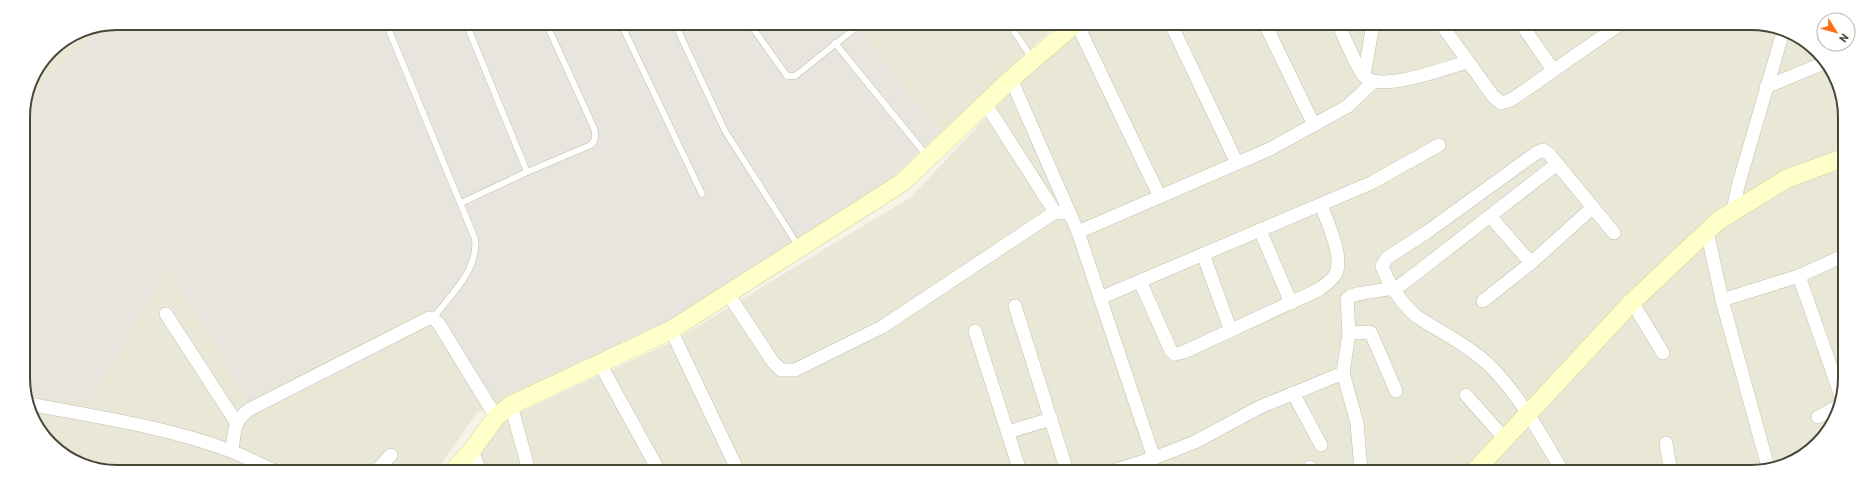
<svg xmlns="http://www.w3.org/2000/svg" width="1868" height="495" font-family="Barlow,sans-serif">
<rect width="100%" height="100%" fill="#f5f4e9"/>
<g fill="#e9e8d7">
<path d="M117,23L1060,24L1053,28L879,190L662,331L477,413L437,470H98L51,445L25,397L23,111L33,76L51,50L81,30Z"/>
<path d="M1092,24L1770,25L1818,51L1843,99V397L1813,449L1757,472L462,471L498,422L670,343L911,197L1027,74Z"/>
</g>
<path fill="#e7e5dd" d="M117,23L856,24L939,132L878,187L659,328L491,400L431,304L249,401L168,268L89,404L25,394L23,111L27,97L104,26Z"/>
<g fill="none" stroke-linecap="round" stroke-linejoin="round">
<defs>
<g id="lane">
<path d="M386,23L475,239C479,269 450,296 433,318"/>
<path d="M466,23L527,172"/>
<path d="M633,24L623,28L702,194"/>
<path d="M675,24L725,131L799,247"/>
<path d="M750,24L787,76H795L853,30V24"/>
<path d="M1009,24L1032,58"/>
<path d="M835,43L927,156"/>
<path d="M461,203L527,172L591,145C596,140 596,135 594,128L546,23"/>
</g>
<g id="street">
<path d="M1077,24L1159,195"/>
<path d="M1171,24L1237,163"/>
<path d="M1265,24L1314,125"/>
<path d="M1338,24C1344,36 1357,69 1364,76C1380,93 1446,68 1467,62"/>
<path d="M1441,24L1493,96L1501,103L1511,100L1619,25"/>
<path d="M1522,25L1553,70"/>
<path d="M1364,76L1373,24"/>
<path d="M1011,79L1078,232L1270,149L1348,106L1373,82"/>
<path d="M1766,87L1824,63"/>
<path d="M985,103L1055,212L1064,213"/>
<path d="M1733,211L1738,186L1783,32"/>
<path d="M1490,216L1531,263"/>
<path d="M1260,230L1291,303"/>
<path d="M1707,231L1722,300L1768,467"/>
<path d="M1078,232L1154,458"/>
<path d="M1203,254L1231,331"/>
<path d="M1799,276L1842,399"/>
<path d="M1140,281L1171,351L1175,354L1184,352L1318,290C1324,286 1331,281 1335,275C1345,258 1327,222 1321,205"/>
<path d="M728,294L773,362L781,370H795L882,327L1055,212"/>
<path d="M1100,298L1371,183L1439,145"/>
<path d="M1722,300L1799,276L1843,256"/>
<path d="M1483,301L1531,263L1592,208"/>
<path d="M1632,302L1663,353"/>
<path d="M1015,306L1067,471"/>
<path d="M166,314L236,422"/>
<path d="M671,330L738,471"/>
<path d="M975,331L1020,471"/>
<path d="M1349,333L1369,332L1371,333L1396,391"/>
<path d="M600,364L659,471"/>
<path d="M1293,393L1321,445"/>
<path d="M1466,395L1505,439"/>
<path d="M29,404C97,417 167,427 231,451C246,457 259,464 273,470"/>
<path d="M511,405L529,471"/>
<path d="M1818,417L1837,407"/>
<path d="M1008,432L1051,419"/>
<path d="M1666,443L1670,467L1669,472"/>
<path d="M472,450L480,471"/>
<path d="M232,451C235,431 232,422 250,409L429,318H433L439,324L496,417"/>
<path d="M1310,467L1312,471"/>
<path d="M377,470L391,455"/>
<path d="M1113,471L1154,458L1195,442L1260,407L1343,373"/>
<path d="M1361,471L1357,423L1343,373L1349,333L1347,299C1356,290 1386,293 1401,285L1557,164"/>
<path d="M1563,472C1541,435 1520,396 1490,366C1469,346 1441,332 1416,316C1401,302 1389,286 1382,266L1387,258L1427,232L1536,153L1543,150L1549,154L1614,233"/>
</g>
<g id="secondary">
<path d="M453,471L472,450L496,417L511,405L671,330L903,182L1011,79L1075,24"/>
<path d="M1474,472L1632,302L1718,221L1786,179L1843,158"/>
</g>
</defs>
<use href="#lane" stroke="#c1bfab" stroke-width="7"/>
<use href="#street" stroke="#c1bfab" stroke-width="14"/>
<use href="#secondary" stroke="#d4d295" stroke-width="19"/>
<use href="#lane" stroke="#fff" stroke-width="6"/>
<use href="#street" stroke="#fff" stroke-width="13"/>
<use href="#secondary" stroke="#ffffc9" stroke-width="18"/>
</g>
<path d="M0 0H1868V495H0ZM117 30H1751A87 87 0 0 1 1838 117V378A87 87 0 0 1 1751 465H117A87 87 0 0 1 30 378V117A87 87 0 0 1 117 30Z" fill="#fff" fill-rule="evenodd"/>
<path fill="none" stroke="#494637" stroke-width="2" d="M117 30H1751A87 87 0 0 1 1838 117V378A87 87 0 0 1 1751 465H117A87 87 0 0 1 30 378V117A87 87 0 0 1 117 30Z"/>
<g transform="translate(1836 32) rotate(127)"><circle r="19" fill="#ffffff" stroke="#b6b5af"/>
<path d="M0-3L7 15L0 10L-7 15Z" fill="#ff7016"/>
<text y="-6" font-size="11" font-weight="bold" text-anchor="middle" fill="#494637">N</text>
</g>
</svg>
